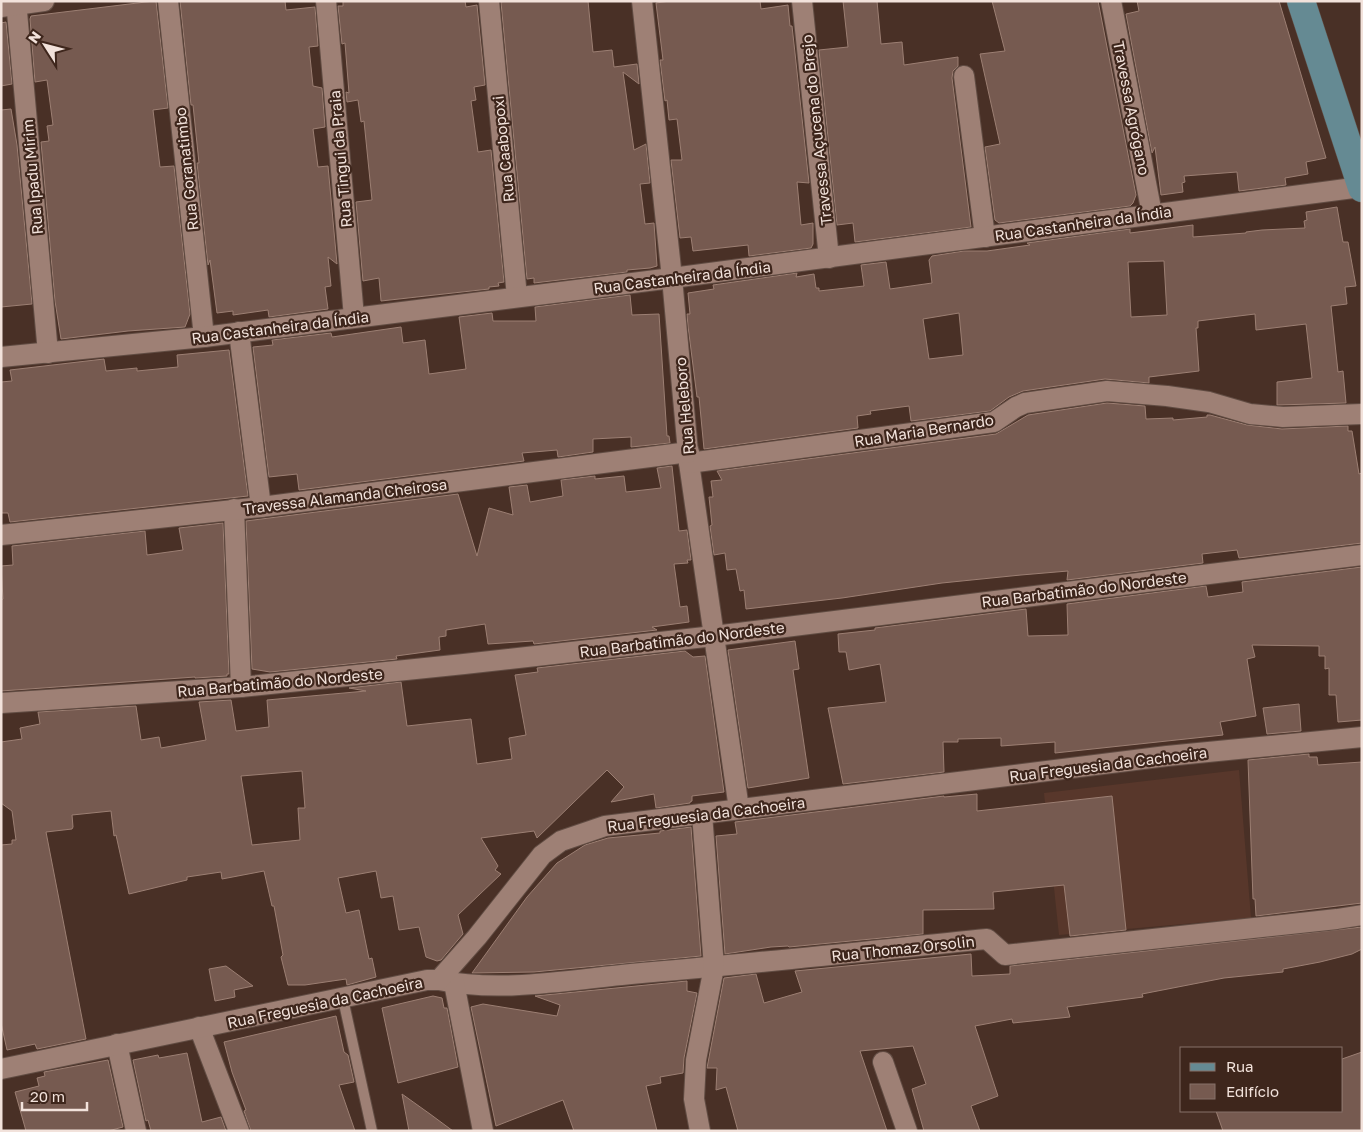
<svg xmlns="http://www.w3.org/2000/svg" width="1363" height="1132" font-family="'Golos Text',sans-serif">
<rect width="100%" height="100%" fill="#493026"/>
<path fill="#58372b" d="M1239,770L1251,918L1059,935L1044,793Z"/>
<g fill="#765a50" stroke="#9c7f73" fill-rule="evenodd">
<path d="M154,1H156L168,108L153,110L160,167L174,166L190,314L185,327L128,331L61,339L55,301L41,142L49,141L47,126L53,125L47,80L35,82L30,19L31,16Z"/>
<path d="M180,1H285L286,10L315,7L318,46L309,47L313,86L322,88L325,127L313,129L318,167L328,166L337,264L328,257L331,286L325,287L328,309L269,317L268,310L233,315V311L217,313L210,260L208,265L197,163H199L193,105H191Z"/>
<path d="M343,1H465L466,7L477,5L485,85L474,87L476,100L471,101L478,152L491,150L504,282L498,283L499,286L489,287V289L381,301L379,278L363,281L356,202L372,200L364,121L361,122L358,100L347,102L346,92L349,93L345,43L342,44L338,6H343Z"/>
<path d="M507,1H588L593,52L612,50L614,67L637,64L639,84L623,72L634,150L646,144L650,183L640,184L645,224L654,223L657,266L650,268L627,270V272L534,283V278L527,279L501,2Z"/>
<path d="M670,1H760L761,9L788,5L790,26H792L795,53L809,183L797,182L801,225L813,223V244L811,248L749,256L748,245L693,251L691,237L680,238L671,160H682L677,119L669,120L667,100L665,101L660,60H663L656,3Z"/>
<path d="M843,1H877L881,44L902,42L904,65L958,57V66L953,71L952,78L971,227L855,242L853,223L837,225L819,50L848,47Z"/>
<path d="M992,1H1098L1136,195L1133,203L1130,206L999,223L995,220L985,147L1000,144L980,54L1005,51Z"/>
<path d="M1137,1H1279L1326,158L1306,162L1308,174L1285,178L1286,185L1239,191L1237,172L1184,176L1185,182L1182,183L1183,192L1161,195L1155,147L1152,153L1126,14L1139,11Z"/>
<path d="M6,22L12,84L1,86V23Z"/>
<path d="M11,109L17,145L32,304L1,307V110Z"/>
<path d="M1337,207L1343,242H1348L1356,286L1345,287L1347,304L1331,306L1338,372L1343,371L1346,403L1277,405V382L1312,378L1306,324L1256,330L1255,314L1198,321V328H1196L1199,371L1149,377V383L1105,379L1023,391L1009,397L990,411L911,421L909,406L870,411L871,414L857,416L858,428L704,449L699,397H697L688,326L687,314H690L688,293L714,289L713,285L797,273L796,277L814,274L816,288H819V291L864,286L861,265L886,262L890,289L932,283L929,260L932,256L964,251H987L1030,245L1027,243L1130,229V233L1193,225V237L1246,233V232L1262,230L1305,228L1304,221L1307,220L1306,212ZM1164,261L1167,315L1131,317L1128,262ZM959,313L963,355L929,359L923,319Z"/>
<path d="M630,295L632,315L659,314L667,436H669L670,443L631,447V437L593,439V452L558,457L557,450L522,453L524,461L299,490L297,474L269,477L253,347L273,345L272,340L331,333L332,337L401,327L403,343L425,340L429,374L466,369L459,317L492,313L493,321H536L535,307Z"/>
<path d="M229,350L248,496L10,522L8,513H1V382L12,381L10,370L104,359L106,371L137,368V371L178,367L177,355Z"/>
<path d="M1107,403L1145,406L1146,419L1173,418V420L1207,417V415H1210L1247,425L1282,429L1348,426V431H1352L1359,474L1362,473V543L1239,558L1237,550L1202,554L1203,563L1067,580L1068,571L1021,575L942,583L842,598L746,609L744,590L740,591L736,569L727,570L725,553L714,555L710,526L712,525L709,497H713L711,481L722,480L717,471L996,434L1028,415Z"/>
<path d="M672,466L679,531L687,530L691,560H687L688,563L674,564L680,607L687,606L689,622L652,627L657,630L534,644L533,641L488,644L485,624L446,630V636L439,637L440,650L396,656L397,659L270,672L252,669L246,521L458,494L477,556L489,508L513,515L509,487L527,485L530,502L563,496L561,480L595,476V479L624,476L626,492L661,488L657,468Z"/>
<path d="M223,523L229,674H227V676L195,678V677L1,691V600L3,599L1,566L13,565L12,546L145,531L147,555L183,550L179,528Z"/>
<path d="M1362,567V720L1338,722L1336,695H1329V668L1325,669V656H1319V646L1252,645L1255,657L1247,659L1256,716L1220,722L1223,735L1055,753V742L1001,746V738L958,739V742H943L944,772L843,784L828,708L886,702L880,664L849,670L846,652H839L838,634L875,630V628L1026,609L1028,636L1068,635L1067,604L1206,586L1208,597L1243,592L1242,582Z"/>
<path d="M795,641L799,669L793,670L809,778L748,788L728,650Z"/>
<path d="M685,651L693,657L705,656L724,792L692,796V801L690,802V803L656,808L654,794L611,802L624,787L607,770L537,838L534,831L481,838L498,866L495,870L501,874L458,915L463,934L441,960L437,961L426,957L419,927L399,930L393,896L381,898L376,871L338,878L346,913L359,910L369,959L372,958L376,977L347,985L346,979L305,985H288L281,957L283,955L274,906H272L264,871L222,879L221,872L187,877V880L129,894L116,835L114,836L111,811L72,815L73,827L72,829L46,832L86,1039L37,1049L35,1044L7,1050L1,1023V845L12,844V840H16L12,811L1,803V742L22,739L20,728L40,724L38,712L136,706L141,740L159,737L161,748L206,740L199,702L231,700L236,731L269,727L267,700L366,691L349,688L401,682L407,726L471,719L477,764L512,759L509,738L526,735L515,675L538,672L537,668ZM302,771L305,808H298L300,840L252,845L241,776Z"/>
<path d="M1299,704L1301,731L1267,734L1263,708Z"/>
<path d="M1309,754V757H1317L1318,765L1362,762V903L1256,916L1255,899H1253L1248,760Z"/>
<path d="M977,794V811L1112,796L1126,930L1070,936L1064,885L993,892L994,909L923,910V934L789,947L788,946L771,947L725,954L716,836L737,834L735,822L944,796V797Z"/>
<path d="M691,827L701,956L534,972L472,973L527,897L557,863L585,845L608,838L660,833V831Z"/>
<path d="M1362,927V949L1352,954L1320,962L1283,969V972L1224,978L1142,994L1143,997L1067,1007L1070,1017L1013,1023L1012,1019L975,1026L998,1096L971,1106L980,1131H924L912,1089L926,1084L913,1046L860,1051L887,1131H738L726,1087L716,1090L717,1068H707L724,978L756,974L764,1003L802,992L795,971L971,954L972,976L1010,974V966Z"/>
<path d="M226,966L253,986L234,990L235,997L215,1001L209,969Z"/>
<path d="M687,981V991L697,993L684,1058L683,1073L660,1077L661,1083L646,1086L657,1131H574L563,1100L496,1126L471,1007L483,1004L557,1016L560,1005L535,996Z"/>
<path d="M433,996L442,998L444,1008H447L458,1067L398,1083L382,1008Z"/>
<path d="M336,1016L344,1052L348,1055L354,1082L339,1085L355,1131H251L244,1111L246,1110L232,1072L224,1042Z"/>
<path d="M1362,1052V1131H1223L1216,1111H1342V1059Z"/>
<path d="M187,1053L202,1122L221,1117L226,1131H151L148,1120L146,1121L133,1060L158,1055L159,1058Z"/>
<path d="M108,1060L123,1127L108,1131H26L15,1092L39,1086L37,1078L45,1076L44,1072Z"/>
<path d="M402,1094L430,1114L453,1131H409Z"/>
</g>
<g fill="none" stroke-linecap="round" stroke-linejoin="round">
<defs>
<path id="service" d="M343,999L372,1131"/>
<g id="minor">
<path d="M16,1L48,353"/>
<path d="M168,1L204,337"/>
<path d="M326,1L354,317"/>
<path d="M489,1L517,297"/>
<path d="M642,1L672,278L689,463L739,809"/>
<path d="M802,1L829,258"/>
<path d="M1111,1L1152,214"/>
<path d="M1,7L44,1"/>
<path d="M964,76L985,237"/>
<path d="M239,332L261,507"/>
<path d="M1,357L204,337L672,278L1361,187"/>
<path d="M689,463L994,422L1016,407L1025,403L1107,391L1167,396L1209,402L1250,414L1283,417L1362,414"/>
<path d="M234,509L241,687"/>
<path d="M1,535L261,507L689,452"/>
<path d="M1,703L241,687L464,664L714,636L1362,555"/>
<path d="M439,980C500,993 569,980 631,974C750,964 868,951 987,939L1005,955L1337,919L1362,915"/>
<path d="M454,983L483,1131"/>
<path d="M199,1027L239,1131"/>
<path d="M117,1044L136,1131"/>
<path d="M883,1062L907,1131"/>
<path d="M1,1069L427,980H439L477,937L542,855L561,841L605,826L1167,756L1362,737"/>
<path d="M700,1131L694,1099L696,1060L714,967L702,814"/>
</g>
<path id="primary" d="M1301,1L1362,188"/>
</defs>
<use href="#service" stroke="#614c43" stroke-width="12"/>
<use href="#minor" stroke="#614c43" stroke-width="22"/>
<use href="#primary" stroke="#614c43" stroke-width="29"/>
<use href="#service" stroke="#9e8075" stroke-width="10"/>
<use href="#minor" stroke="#9e8075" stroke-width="20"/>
<use href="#primary" stroke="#658a93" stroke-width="28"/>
</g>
<g text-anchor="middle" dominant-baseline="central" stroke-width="4.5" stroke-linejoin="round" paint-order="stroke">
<g font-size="15" fill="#f2e2db" stroke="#3e261c">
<text transform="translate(1132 108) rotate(79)">Travessa Agrógano</text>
<text transform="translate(816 130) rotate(-96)">Travessa Açucena do Brejo</text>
<text transform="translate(503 149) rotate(-96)">Rua Caabopoxi</text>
<text transform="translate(340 159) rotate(-95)">Rua Tingui da Praia</text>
<text transform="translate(186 169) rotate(-96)">Rua Goranatimbo</text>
<text transform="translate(32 177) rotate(-95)">Rua Ipadu Mirim</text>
<text transform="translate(1083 223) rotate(-8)">Rua Castanheira da Índia</text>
<text transform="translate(682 277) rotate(-7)">Rua Castanheira da Índia</text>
<text transform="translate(280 327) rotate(-7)">Rua Castanheira da Índia</text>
<text transform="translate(684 406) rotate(-95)">Rua Heleboro</text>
<text transform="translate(924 430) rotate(-9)">Rua Maria Bernardo</text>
<text transform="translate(345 496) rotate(-7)">Travessa Alamanda Cheirosa</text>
<text transform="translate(1084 589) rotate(-7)">Rua Barbatimão do Nordeste</text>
<text transform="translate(682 639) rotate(-7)">Rua Barbatimão do Nordeste</text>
<text transform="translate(280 682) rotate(-5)">Rua Barbatimão do Nordeste</text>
<text transform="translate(1108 764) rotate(-7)">Rua Freguesia da Cachoeira</text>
<text transform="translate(706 814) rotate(-7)">Rua Freguesia da Cachoeira</text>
<text transform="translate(903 948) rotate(-6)">Rua Thomaz Orsolin</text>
<text transform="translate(325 1002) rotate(-12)">Rua Freguesia da Cachoeira</text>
</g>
</g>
<rect width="1363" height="1132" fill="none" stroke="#f2e2db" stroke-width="5"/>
<rect x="1180" y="1047" width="162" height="65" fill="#3e261c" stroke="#867168"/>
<rect x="1190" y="1063" width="25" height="8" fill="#658a93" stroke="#867168"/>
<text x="1226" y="1072" font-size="15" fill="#f2e2db">Rua</text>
<rect x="1190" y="1084" width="25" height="15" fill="#765a50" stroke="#867168"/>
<text x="1226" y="1097" font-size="15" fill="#f2e2db">Edifício</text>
<g transform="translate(45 45) rotate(306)" stroke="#3e261c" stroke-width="4" paint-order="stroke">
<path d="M0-4L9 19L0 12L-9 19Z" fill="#f2e2db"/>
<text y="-8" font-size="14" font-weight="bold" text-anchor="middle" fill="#f2e2db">N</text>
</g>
<path d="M22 1102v8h65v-8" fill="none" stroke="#f2e2db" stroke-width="2.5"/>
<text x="30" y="1102" font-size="15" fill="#f2e2db" stroke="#3e261c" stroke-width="4" paint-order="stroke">20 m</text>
</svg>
